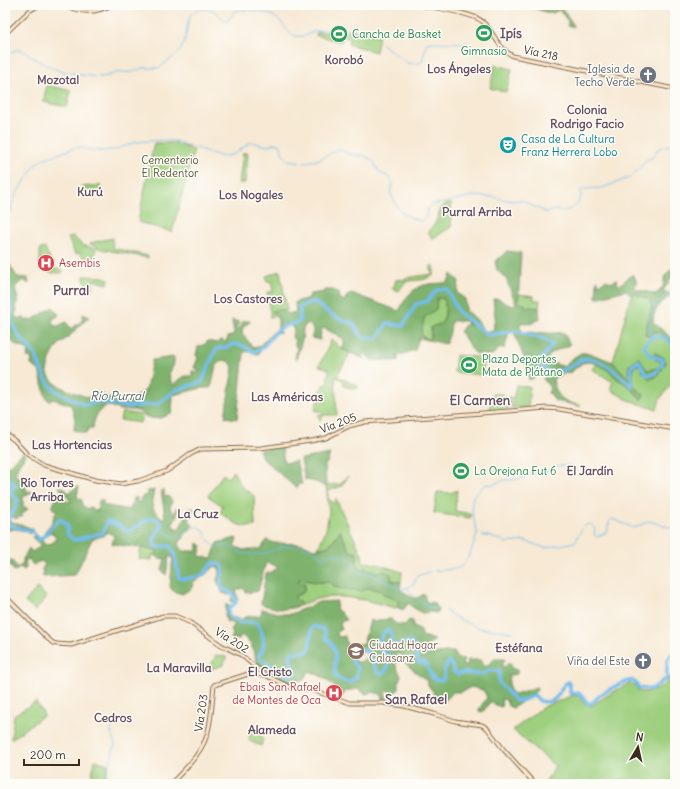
<svg xmlns="http://www.w3.org/2000/svg" width="680" height="789" font-family="Delius,sans-serif">
<rect width="100%" height="100%" fill="#fdfcf7"/>
<filter id="ink" filterUnits="userSpaceOnUse"><feTurbulence type="fractalNoise" baseFrequency=".025" numOctaves="2"/><feDisplacementMap in="SourceGraphic" scale="8" xChannelSelector="R" yChannelSelector="G"/><feConvolveMatrix kernelMatrix="1 2 1 2 8 2 1 2 1" color-interpolation-filters="sRGB"/></filter>
<filter id="wash" filterUnits="userSpaceOnUse"><feTurbulence type="fractalNoise" baseFrequency=".012" numOctaves="4" result="noise"/><feDisplacementMap in="SourceGraphic" scale="16" xChannelSelector="R" yChannelSelector="G"/><feGaussianBlur stdDeviation="0.9" result="paint"/><feColorMatrix in="noise" values="0 0 0 0 0 0 0 0 0 0 0 0 0 0 0 0 0 1.4 0 .05"/><feComposite in="paint" operator="in"/></filter>
<g filter="url(#wash)">
<rect width="100%" height="100%" fill="#f7e9d4"/>
<g fill="#9ecf7e" stroke="#6c7c4e">
<path d="M330,28L344,32L341,42L315,35L318,32L327,33Z"/>
<path d="M349,29L379,36L376,52L348,44L350,39L345,37Z"/>
<path d="M495,65L512,69L506,92L490,88Z"/>
<path d="M47,85L71,91L67,107L43,102Z"/>
<path d="M154,143H175L194,150L172,232L138,222Z"/>
<path d="M243,153H248L245,183H239Z"/>
<path d="M101,185V193L82,197L81,187Z"/>
<path d="M451,203V227L432,239L428,231L435,224L442,206Z"/>
<path d="M73,236L82,245L96,249L93,265L83,263L84,259L81,254L78,253L75,254L68,238Z"/>
<path d="M112,238L113,248L148,256V258L101,249L90,244L91,243Z"/>
<path d="M45,248L55,270L61,268L63,273H51L40,269V249Z"/>
<path d="M434,265V275C431,276 428,278 425,279C412,283 407,276 399,291L391,288L394,287L396,280L401,279L402,280H405V278L433,274V272L431,271V266Z"/>
<path d="M280,271L287,310L270,318C271,310 267,301 267,292H273L271,281H267L266,276Z"/>
<path d="M84,276L103,277L109,279L108,284L93,280L91,290L84,280Z"/>
<path d="M519,294L534,296V300H540L539,308L518,306Z"/>
<path d="M635,294L649,299L653,306L646,328L648,336L654,332H659L675,348V379L660,399L657,410L626,399L610,389L613,382L592,369L596,363L610,371L616,378L629,386L641,400L644,395L634,387C633,379 631,372 636,365H640L643,373L662,370L664,358L656,360L661,361V365L655,369L646,370L643,366L641,359L629,365L630,381L613,362L631,295Z"/>
<path d="M437,298L444,299L446,303L444,320L440,324L431,327V337L427,339L421,336L424,317L436,309Z"/>
<path d="M332,339L340,348L350,353L337,376L358,386L357,389L344,386L343,380L335,377L337,415H324L320,420L318,415L323,413V411H316V409H315L323,385H327L329,369L319,366Z"/>
<path d="M456,355L484,358L482,375L454,372Z"/>
<path d="M516,385L530,387L528,407L511,408Z"/>
<path d="M493,394H503L505,398L511,397L508,409L489,410Z"/>
<path d="M122,412L142,415L140,423L120,420Z"/>
<path d="M233,471L242,487L254,496L255,526C240,529 231,521 220,512L223,506L208,496L223,474L228,478Z"/>
<path d="M348,476L342,486L328,491V498L334,504L336,499L362,555L363,562L377,564L402,572L401,582C383,580 378,568 358,569L340,531L328,547L318,548L326,530L329,512L326,485L341,484Z"/>
<path d="M457,490L455,511L471,514L470,518L434,513L437,492L451,493Z"/>
<path d="M141,548L157,550L156,556L152,555V560L139,559Z"/>
<path d="M299,579L316,582H329L337,588H368L382,591L384,595L398,600V607L395,608C370,601 342,593 317,599C312,600 307,603 302,605L294,597L304,591L299,583Z"/>
<path d="M37,588L47,597L35,611L25,602Z"/>
<path d="M216,655L226,657L224,665L204,671L202,666L204,665L206,667L211,665Z"/>
<path d="M675,676V784H545L555,766L513,730L543,707L571,696L579,695L584,703L591,706L611,693L630,683L636,686L638,691C650,694 665,688 670,677Z"/>
<path d="M36,702L44,715L11,739L14,715Z"/>
<path d="M251,727L260,729V733L263,739L261,746L249,741Z"/>
<path d="M95,760L108,764L103,784H90Z"/>
</g>
<g fill="#7eb26d" stroke="#5c6e46" fill-rule="evenodd">
<path d="M530,5H561L562,10L564,11L573,24V27L568,26V21L559,10L551,14L530,7Z"/>
<path d="M507,251L521,253L518,303L525,304L526,307L539,308L540,319L530,324L522,322L519,327L523,332C531,332 539,333 547,333C552,334 558,332 564,333L570,345C562,349 548,351 547,361L565,367L571,359L581,353H589L613,362L630,380L628,374L629,365L638,357L647,370L655,369L661,365V361L656,360L653,356L655,353L664,358L666,363L656,377L649,379L643,373L640,365H636C631,372 633,379 634,387L644,395L641,400L629,386L616,378L610,371L595,363L588,362L582,363L571,372C566,372 562,376 556,376L553,380C558,399 562,401 581,406H580L555,401L551,394L548,393L550,388L544,380L543,374H535L534,378L529,380L526,363L513,330L509,331L505,348H499C492,359 485,355 474,353L464,337L460,332L466,323L470,326V325L465,321H451L450,332L446,344L419,338L415,350L398,356V361L371,360L365,354H361L364,359L340,348L344,347V339L324,328L321,331L320,340L311,338C314,332 314,329 309,324H306L303,329L302,340L296,360L295,359L297,347L295,346V341L292,337L294,330L290,324L286,323L280,329V333L275,332L258,354L246,351L244,352L237,419L225,417L233,367L230,362L224,360L219,362L215,370L211,388H202L173,395L172,413H170C165,419 152,420 145,416C140,414 144,413 140,412C135,409 127,410 121,410C117,410 114,407 110,406C99,405 93,421 93,429H88L86,434L74,430L75,419L71,405L53,399L49,401L46,398L39,370L31,365L32,358L27,357L29,352L25,348L18,346L5,337L6,304L8,301L5,293V267L10,265L17,277L28,278L29,284L23,280L16,286L15,289L19,302L15,306L17,310L15,315L19,320L24,317V320H32L53,307L59,315L52,320L54,326H58L66,322L71,329L82,321L83,314L89,317L71,335L58,345L51,357L47,371C49,375 50,379 54,382C60,388 84,397 93,398L98,392L122,405L146,390L152,360L174,357V364L169,374L172,385L185,376H192V371L198,372V369L194,368L198,358L196,355L198,347L207,343V341L217,343L220,340L226,342L228,337L234,335L232,320L239,322V325L236,326L237,329L242,325L243,321H250V322L243,327L242,333L251,345L255,348L259,346L278,328V320L272,311L282,309L288,314L296,312L295,302L309,298L310,294L324,292V290H333L338,292L339,298L344,301L346,297L351,293L399,311C406,297 412,287 429,284C435,283 441,284 448,282L451,274L459,281L457,293L465,299L466,310L477,320L483,330L489,332L493,331L495,316L493,299H499L505,303L512,306L516,304L506,279L497,270L495,262ZM437,298L444,299C446,306 447,319 440,324C438,325 434,326 431,327V337L427,339L421,335L424,318L436,309Z"/>
<path d="M675,265V275L673,276L663,291L669,293L671,295C661,303 653,308 653,322L675,341V348L659,332H654L648,336L645,334L652,306L649,299L635,294L631,295L626,290L596,298L597,280L600,284L605,280L613,282L616,279L619,286L631,275L634,276L637,283L634,287L638,290L656,294L663,287L665,276Z"/>
<path d="M282,447L284,463L296,461L302,484H298L296,488L263,459L259,450Z"/>
<path d="M23,452L26,454C21,462 14,468 16,477H18L22,474L24,477C24,483 27,486 26,491L32,492L26,496H23V506L28,509L21,515L23,517H18L17,519L8,515L6,517L7,520C16,524 25,525 34,530L29,534L26,531L15,529L5,531V465L8,467Z"/>
<path d="M330,454L327,463L325,465L326,487C317,483 316,481 305,480L301,459Z"/>
<path d="M79,486L77,497L82,500V505L88,509L89,507L93,508L94,511L98,510L99,500H103V505L130,510L134,497L137,498V502L139,503L143,496H146L147,491L154,490C151,506 150,508 163,519L165,516L161,490H164L165,497L168,496L172,501L170,508L174,515L176,507L179,511L172,526L179,529L191,507L194,509L189,520L193,525L184,536V538L181,540L179,544L183,551H196L198,543L202,546L199,556L212,558L217,543L236,538L237,539L234,546L243,550L260,549L267,540L274,543L303,544L314,549L328,547L340,531L350,551L357,553L358,569L367,568L378,572L384,571L391,574L392,581L401,582L400,590L416,599L424,594L426,602L435,603L439,611L436,613L431,612L422,613L411,606L410,603L408,604L403,610L398,608V600L384,595L381,591L368,588L362,591L337,588L329,582H316L299,579V583H305L304,592L294,597L302,605C285,611 279,610 261,604L266,573H271L278,567L266,562L258,591L246,593L244,588L236,590L238,600L234,604L230,600L234,597L231,594L228,595L224,593L223,594L217,580L220,572L219,568L215,566L203,577L194,581L191,589L182,594L173,591L170,587L173,556L169,557L166,575L162,570L165,558L160,559L156,556L157,550L112,544L114,535L106,532L105,535L92,539L75,575L43,577L42,569L45,564L41,561L33,565L29,559L25,562L26,568L24,570L21,568L14,571L8,562L11,559L17,568L23,564V559L29,548L32,552L38,548L40,545L32,537L36,534L45,544L53,543L56,537L51,532L46,535L44,533C46,529 48,528 51,524C53,520 54,515 57,511L52,508L57,496L70,503V500L59,487L65,488L68,493Z"/>
<path d="M337,601L336,609L341,613L346,620L340,622L341,629L337,632L338,637L345,636L347,645L344,651L348,653L351,649L353,651L352,654L355,662H360L368,657L364,650L357,651L353,644H363L370,620L376,622L379,620L391,619L396,624L405,625L409,620L413,621V627L421,631L422,636L435,640L426,647L431,654L445,652H455L456,658L464,659L462,665L467,666L468,660H480L485,667L495,659H505L502,666L505,667L508,663L512,664L511,668L517,670V674L509,675V684L510,691L515,694L536,687L538,689L533,694L513,708L508,706L506,700L501,699L502,707L498,706L490,702L483,712L478,711L487,697L483,690L471,687L461,692H453L445,701L433,697L434,693L428,685L426,680L406,664L399,653L395,656L396,666L401,676L399,681V688L394,694L387,690L385,691L387,699H383L381,694L372,692L366,694L358,689L346,691L342,697L341,696L340,690C334,688 332,684 327,680C321,676 315,673 309,671L304,680L293,681L291,685L267,673L256,665C256,653 252,642 241,635L239,639H231L233,634L231,630L235,624L227,622L225,618L226,604L229,605V616L241,620L245,617L261,615L262,609L282,614H291L319,602Z"/>
</g>
<g fill="none" stroke-linecap="round" stroke-linejoin="round">
<g stroke="#75bded" stroke-width="1">
<path d="M382,44L407,63L416,64L422,62L427,43L429,42L468,43"/>
<path d="M5,54L17,50H22L45,65L60,71L89,76L101,77L108,76L115,73L133,72L142,68H159C165,63 177,55 181,49C192,32 180,2 213,10C219,12 221,19 227,22L235,11C250,9 269,10 280,21C285,26 288,35 296,36C306,38 309,32 317,31C321,30 325,31 329,30"/>
<path d="M5,214L11,212V206L17,193L37,163L43,159L77,147L99,151L114,150L136,142L161,140L175,141L223,157L234,154L251,142L268,146L275,143L281,145L282,153L288,160C299,162 311,163 322,158C328,155 333,151 339,149L349,154L365,156L373,161L379,172C385,176 389,175 393,183L390,192L397,207L405,215L419,221C427,220 426,215 427,209L433,204H438L473,196L492,197L511,201L521,200L545,212L556,210L563,211L571,209L578,204L581,196V190L582,189L602,188L629,178L640,168L646,160L653,157L658,149L675,143"/>
<path d="M652,336L648,333C648,321 651,308 661,301C665,297 670,295 672,290C674,285 673,279 675,274"/>
<path d="M160,528L171,536L182,538L192,528L198,526L204,531L206,535"/>
<path d="M477,533C475,522 469,507 473,497C475,493 481,489 484,485L495,484L504,480L521,479L530,474L546,472L556,466L572,465"/>
<path d="M206,537L213,545L221,547L228,545C232,547 235,550 239,552C249,557 274,553 282,546H300"/>
<path d="M303,547L311,548L322,557C329,553 340,553 348,558C352,561 355,568 358,572L371,574L401,589L407,588L414,584L417,576L430,572"/>
<path d="M435,571C443,569 451,570 458,568C468,565 475,542 477,533L484,536H491L495,539H500L506,543L525,541L545,548L575,542C580,535 585,515 595,529L594,535L596,537L607,532L609,522L612,519L634,528L649,521L675,529"/>
<path d="M407,588L420,601L436,610"/>
<path d="M446,611L460,620L479,628L513,632"/>
<path d="M104,784L115,745L114,739L111,732L113,725"/>
</g>
<g stroke="#75bded" stroke-width="3.5">
<path d="M5,289L9,293L11,303V320L18,335L35,354L42,372L50,386L61,394L85,405L100,402L127,407L157,404L176,390L202,382L216,349L229,347L233,344L241,345L254,352C265,350 271,334 281,328C286,325 294,324 299,322L300,316L299,307L313,301C326,311 337,320 353,323L362,337L378,338L387,323L403,326L416,304L426,302L437,290L447,289L458,312L488,335L517,331L543,339L553,344L537,364C552,377 560,373 576,363C578,362 581,359 584,359C600,356 621,376 632,386L631,367L639,361L646,375L654,374L662,365L663,360L650,355L644,346L652,336L664,337L675,346"/>
<path d="M5,476L16,486L9,490C10,494 15,496 18,500C16,509 9,515 7,524L11,526L32,531L39,540C48,535 51,523 61,519L67,525L68,535L74,540L103,533L107,521L120,526L128,532L150,518L156,519L162,524L154,539L155,547L170,546L174,552L179,578L183,579L202,576L213,563L223,566L222,575L220,579L222,589C230,592 236,594 236,603C221,612 229,618 241,623L247,622L257,623C263,632 267,646 259,655L260,658L284,674L290,676L295,674L290,657L292,652H307L309,649L312,628L314,626L323,629L325,632L326,638C343,655 331,659 336,677L343,681L350,682L356,678L358,668C345,657 353,652 366,650L378,673H382L386,671L390,656L381,651L378,643L385,631L388,630L392,634L391,645C398,648 404,641 411,642C416,649 415,656 419,663H425C431,670 430,683 443,680L445,668L449,662L452,665L453,671L457,674L462,673L483,674L489,671L499,670V683L516,701C523,702 527,698 534,695L540,701C561,706 557,687 568,682L570,686V693L572,694L578,692L589,704C595,702 597,697 602,694C612,688 620,683 631,680L636,683L639,688L652,689L667,678C667,669 665,656 675,652"/>
</g>
</g>
</g>
<g filter="url(#ink)">
<g fill="none" stroke-linecap="round" stroke-linejoin="round">
<defs>
<g id="secondary">
<path d="M62,5C82,12 92,15 112,5"/>
<path d="M421,5C434,8 474,13 483,22C494,32 498,49 513,56L675,89"/>
<path d="M5,34L29,11L39,5"/>
<path d="M5,433L15,441L28,455L44,465L95,480L121,484L138,481L167,471L191,454L201,449L261,448L311,441L326,438L349,426L365,422L547,408L559,409L675,429"/>
<path d="M5,596L47,638L53,643L57,644L71,645L163,616H175L189,622L221,645L241,655L265,675L292,688L312,690L350,703H383L404,706L434,714L455,721L482,725L487,728L504,750L535,784"/>
<path d="M170,784C183,772 202,752 207,735C212,719 212,701 214,685L248,674L265,675"/>
</g>
</defs>
<use href="#secondary" stroke="#7d6d5e" stroke-width="5"/>
<use href="#secondary" stroke="#fde5c5" stroke-width="3"/>
</g>
</g>
<defs>
<symbol id="stadium-disc" viewBox="-11 -11 22 22"><circle r="9.5" fill="#2e9e5b" stroke="#fdfcf7"/><path d="M0-5a6.5 5 0 1 0 0 10a6.5 5 0 1 0 0-10ZM-3.5-1.8h7v3.6h-7Z" fill="#fff"/></symbol>
<symbol id="church-disc" viewBox="-11 -11 22 22"><circle r="9.5" fill="#6b7280" stroke="#fdfcf7"/><path d="M-1.2-6h2.4v3.5h3.3v2.4h-3.3V6h-2.4V-.1h-3.3v-2.4h3.3Z" fill="#fff"/></symbol>
<symbol id="theatre-disc" viewBox="-11 -11 22 22"><circle r="9.5" fill="#0f9aa8" stroke="#fdfcf7"/><path d="M-5-5.5Q0-4 5-5.5V0Q5 5 0 6Q-5 5-5 0ZM-3.3-2.5H-1v1.5H-3.3ZM1-2.5H3.3v1.5H1ZM-2.8 1Q0 5.5 2.8 1Z" fill="#fff"/></symbol>
<symbol id="hospital-disc" viewBox="-11 -11 22 22"><circle r="9.5" fill="#e0444e" stroke="#fdfcf7"/><path d="M-5-5h3v3.5h4V-5h3V5h-3V1.5h-4V5h-3Z" fill="#fff"/></symbol>
<symbol id="university-disc" viewBox="-11 -11 22 22"><circle r="9.5" fill="#8d6e63" stroke="#fdfcf7"/><path d="M0-5L7-2L0 1L-7-2ZM-4 1L0 2.5L4 1V4Q0 6-4 4Z" fill="#fff"/></symbol>
</defs>
<g fill-rule="evenodd">
<use href="#stadium-disc" x="474" y="23" width="20" height="20"/>
<use href="#stadium-disc" x="329" y="24" width="20" height="20"/>
<use href="#church-disc" x="638" y="65" width="20" height="20"/>
<use href="#theatre-disc" x="498" y="135" width="20" height="20"/>
<use href="#hospital-disc" x="36" y="253" width="20" height="20"/>
<use href="#stadium-disc" x="459" y="355" width="20" height="20"/>
<use href="#stadium-disc" x="451" y="461" width="20" height="20"/>
<use href="#university-disc" x="346" y="641" width="20" height="20"/>
<use href="#church-disc" x="633" y="651" width="20" height="20"/>
<use href="#hospital-disc" x="324" y="683" width="20" height="20"/>
</g>
<g text-anchor="middle" dominant-baseline="central" stroke-width="3" stroke-linejoin="round" paint-order="stroke">
<g font-size="11" fill="#27864d" stroke="#fdfcf7" text-anchor="start">
<text x="352" y="34">Cancha de Basket</text>
<text x="484" y="51" text-anchor="middle">Gimnasio</text>
<text x="482" y="359">Plaza Deportes<tspan x="482" dy="13">Mata de Plátano</tspan></text>
<text x="474" y="471">La Orejona Fut 6</text>
</g>
<g font-size="11" fill="#3b2a1e" stroke="#fdfcf7">
<text transform="translate(541 53) rotate(12)">Vía 218</text>
<text transform="translate(338 423) rotate(-21)">Vía 205</text>
<text transform="translate(232 640) rotate(32)">Vía 202</text>
<text transform="translate(201 713) rotate(-82)">Vía 203</text>
</g>
<g font-size="11" fill="#5b616d" stroke="#fdfcf7" text-anchor="end">
<text x="635" y="69">Iglesia de<tspan x="635" dy="13">Techo Verde</tspan></text>
<text x="630" y="661">Viña del Este</text>
</g>
<g font-size="11" fill="#0d838f" stroke="#fdfcf7" text-anchor="start">
<text x="521" y="139">Casa de La Cultura<tspan x="521" dy="13">Franz Herrera Lobo</tspan></text>
</g>
<g font-size="11" fill="#595c3b" stroke="#fdfcf7">
<text x="170" y="160">Cementerio<tspan x="170" dy="13">El Redentor</tspan></text>
</g>
<g font-size="11" fill="#be3a42" stroke="#fdfcf7" text-anchor="start">
<text x="59" y="263">Asembis</text>
<text x="321" y="687" text-anchor="end">Ebais San Rafael<tspan x="321" dy="13">de Montes de Oca</tspan></text>
</g>
<g font-size="11" fill="#785e54" stroke="#fdfcf7" text-anchor="start">
<text x="369" y="645">Ciudad Hogar<tspan x="369" dy="13">Calasanz</tspan></text>
</g>
<g font-size="12" font-weight="bold" fill="#685262" stroke="#fdfcf7">
<text x="344" y="59">Korobó</text>
<text x="459" y="68">Los Ángeles</text>
<text x="58" y="79">Mozotal</text>
<text x="587" y="109">Colonia<tspan x="587" dy="14">Rodrigo Facio</tspan></text>
<text x="90" y="191">Kurú</text>
<text x="251" y="194">Los Nogales</text>
<text x="477" y="211">Purral Arriba</text>
<text x="248" y="298">Los Castores</text>
<text x="287" y="396">Las Américas</text>
<text x="72" y="444">Las Hortencias</text>
<text x="590" y="470">El Jardín</text>
<text x="47" y="482">Río Torres<tspan x="47" dy="14">Arriba</tspan></text>
<text x="198" y="513">La Cruz</text>
<text x="519" y="647">Estéfana</text>
<text x="179" y="667">La Maravilla</text>
<text x="270" y="671">El Cristo</text>
<text x="113" y="717">Cedros</text>
<text x="272" y="729">Alameda</text>
</g>
<g font-size="12" font-style="italic" fill="#4f5d66" stroke="#fdfcf7">
<text x="117" y="395">Río Purral</text>
</g>
<g font-size="13" font-weight="bold" fill="#685262" stroke="#fdfcf7">
<text x="511" y="33">Ipís</text>
<text x="71" y="290">Purral</text>
<text x="480" y="400">El Carmen</text>
<text x="416" y="699">San Rafael</text>
</g>
</g>
<rect width="680" height="789" fill="none" stroke="#fdfcf7" stroke-width="20"/>
<g transform="translate(638 747) rotate(9)" stroke="#fdfcf7" stroke-width="3" paint-order="stroke">
<path d="M0-3L7 15L0 10L-7 15Z" fill="#3b2a1e"/>
<text y="-6" font-size="11" font-weight="bold" text-anchor="middle" fill="#3b2a1e">N</text>
</g>
<path d="M24 759v6h55v-6" fill="none" stroke="#3b2a1e" stroke-width="2"/>
<text x="30" y="759" font-size="12" fill="#3b2a1e" stroke="#fdfcf7" stroke-width="3" paint-order="stroke">200 m</text>
</svg>
